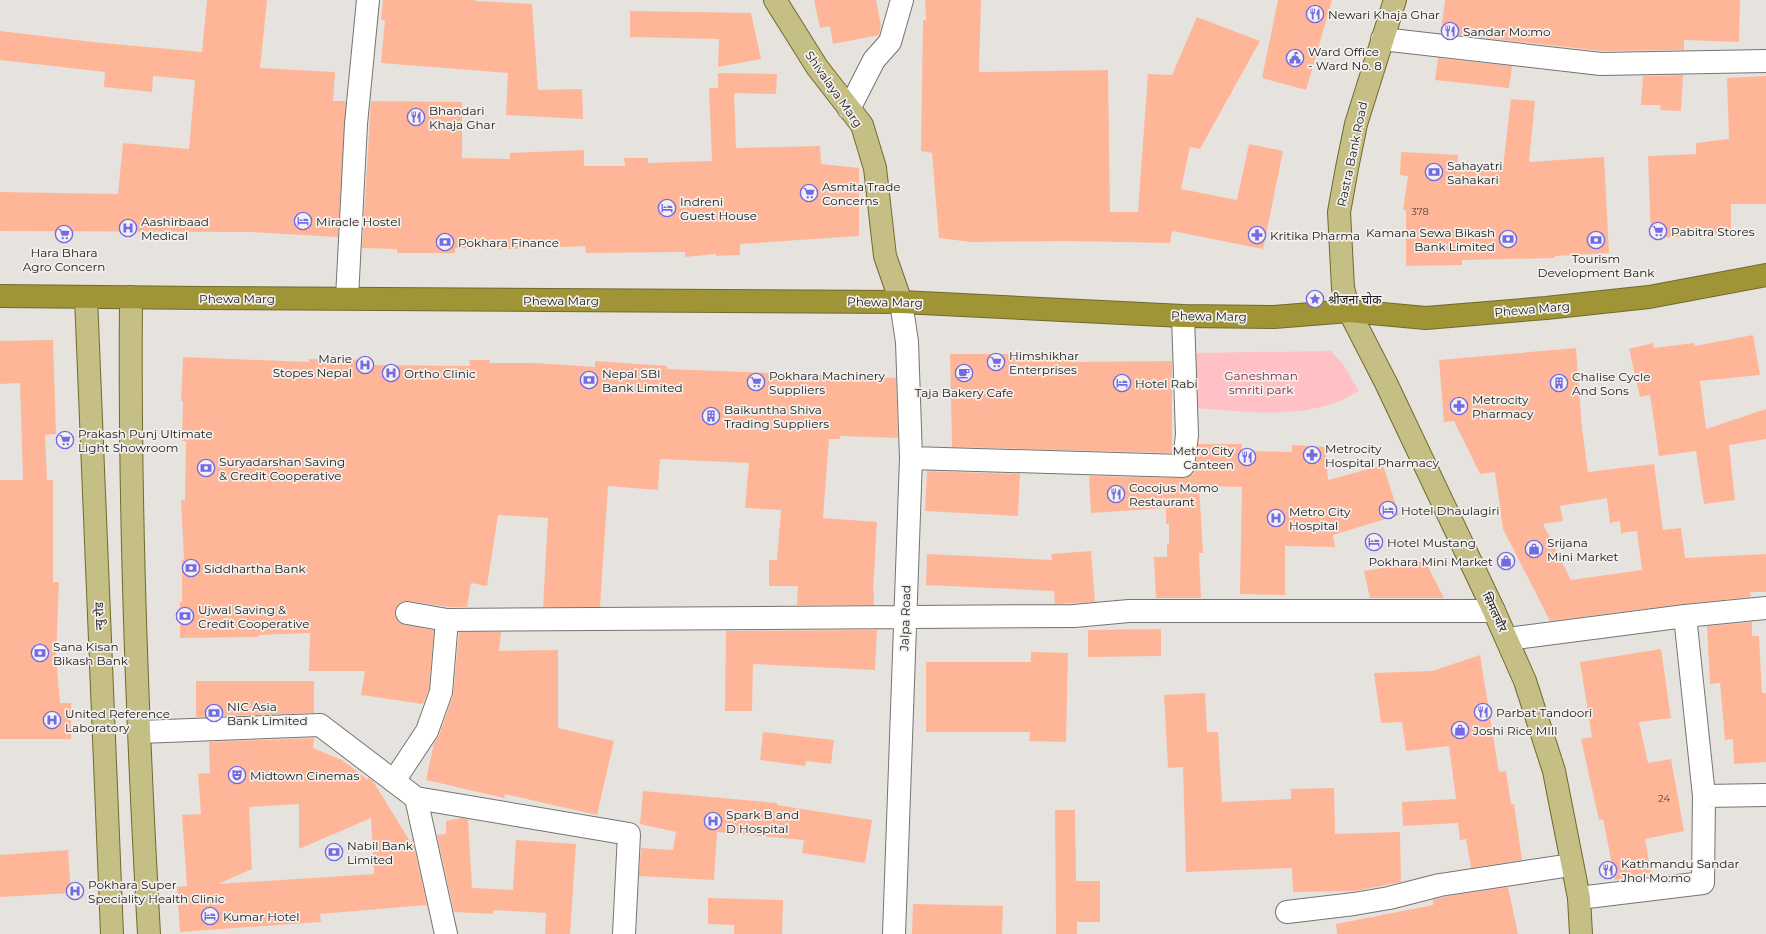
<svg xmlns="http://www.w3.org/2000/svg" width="1766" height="934" font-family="Montserrat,'Noto Sans Devanagari',sans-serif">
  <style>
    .green { fill: #ffc1c6 }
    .building { fill: #ffb698; fill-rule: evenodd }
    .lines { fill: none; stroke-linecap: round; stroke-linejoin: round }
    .minor-casing { stroke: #767471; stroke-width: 24 }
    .major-casing { stroke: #716a2c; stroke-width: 24 }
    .highway-casing { stroke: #716a2c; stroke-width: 24 }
    .minor { stroke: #fff; stroke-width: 22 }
    .major { stroke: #c5bf86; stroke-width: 22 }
    .highway { stroke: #9f9536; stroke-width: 22 }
    .labels { text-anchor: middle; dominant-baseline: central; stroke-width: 3.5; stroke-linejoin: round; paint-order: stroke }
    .number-label { font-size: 10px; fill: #55423a }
    .poi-label { font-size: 12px; fill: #1c1b1a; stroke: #f3f0ed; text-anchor: start }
    .street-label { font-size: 12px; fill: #1c1b1a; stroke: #f3f0ed }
    .park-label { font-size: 12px; fill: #862b3c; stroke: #f3f0ed }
  </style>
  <rect width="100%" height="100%" fill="#e6e3df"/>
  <!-- green -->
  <path class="green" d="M1331 351 1343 364 1359 391C1351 395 1344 400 1337 402 1294 419 1239 411 1194 408V353Z"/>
  <!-- building -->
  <path class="building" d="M207 0H267L260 68 335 72 333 101H346L338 237 251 232 0 231V192L118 194 123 143 189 149 195 80 153 76 152 92 104 87 105 72 0 60V31L92 42 202 52Z
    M383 0H475V1L532 4 538 90 582 89 583 119 506 115 508 73 381 63 385 20H381Z
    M814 0H876L881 26 879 35 833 44 830 26 820 28Z
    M925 0H981L979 72 1108 70 1110 212H1138L1148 74 1172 75 1197 17 1260 41 1200 149 1190 147 1181 189 1237 200 1249 144 1283 151 1263 249 1172 231 1170 243 1068 241 971 242 939 238 932 153 921 151 923 20H926Z
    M1278 0H1332L1306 90 1262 78Z
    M1445 0H1740L1739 42 1684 40V50L1602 51 1441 33Z
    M630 11 751 13 761 59 718 67 719 39 630 37Z
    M1438 58 1512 66 1509 88 1435 80Z
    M718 73 777 74 776 94 734 93 736 148 820 146 821 164 859 168V236L740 244V255L716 256V254L685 257V252L586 253 585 246 513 249 455 248V253H397V249L362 248 371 101 462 102V158L510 159V153L584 150V166H625L624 158H648V163L712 161 709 88H718Z
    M1683 75 1681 111 1660 110 1661 105H1641L1643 76Z
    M1766 76V204H1731V232L1698 236 1651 238 1648 156 1696 154V143L1729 139 1727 78Z
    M1511 99 1535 101 1529 162 1604 157 1609 253 1555 256V258L1462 260V265L1406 266V210H1403L1408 176 1400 175 1401 152 1458 155 1457 168 1503 167Z
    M1753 335 1760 375 1700 381 1706 429 1766 409V439L1729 445 1735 500 1704 504 1696 451 1659 456 1650 395 1640 397 1629 349 1653 343 1654 348 1694 343 1695 346Z
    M53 340 56 434 45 435 47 480H53V582H59L56 656 60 703H71V739H0V480H23L20 383 0 384V341Z
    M1576 348 1582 429 1588 472 1654 464 1663 530 1681 528 1685 558 1766 554V592H1750L1751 597 1683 604 1550 621 1503 529 1495 472 1480 474 1454 421 1444 422 1439 360ZM1607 498 1610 523 1620 521 1621 533 1637 531 1642 570 1571 580 1543 524 1563 521 1560 506Z
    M950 354H1078V362L1172 361V444H1173L1172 453 952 447Z
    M183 357 309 362V359L348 361V359L370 361V365L470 366 469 360H490V363H535L595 367V361L667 366V369L896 378 898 438 840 436V439H829L823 518 877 522 873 593H874V605H797L798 586H769V560H777L781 510 745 508 749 463 660 459 658 490 608 486 600 607H543L548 518 498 515 487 586 471 583 467 607H448L409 601H403L398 605 395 610V617L399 623 405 625 434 630 429 689 423 704 361 695 365 671H309L310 633 258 635V637L180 638V602H182V560H184L181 500 185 501 186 441H182L183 401H181Z
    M1198 444H1242L1241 451 1292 452V445L1325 447 1328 480 1383 465 1399 515 1333 535 1335 547 1285 546V595L1240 594 1242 487 1199 486 1203 553H1199L1201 598H1156L1154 557H1167V544H1169V524H1166V508L1091 513 1089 476 1183 478 1188 477 1193 474 1195 468Z
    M927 471 1020 474 1018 516 925 511Z
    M1091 551 1095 602 1055 604 1054 591 926 585 927 554 1052 560 1051 554Z
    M1425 561 1444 598H1370L1364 571Z
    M1752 622V636H1759L1762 693H1766V762L1734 764 1733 739 1725 740 1720 683 1710 684 1707 626Z
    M1161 629V656L1088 657V630Z
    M877 630 875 670 753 664 752 711H725L726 631Z
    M459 632H501L499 651 558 650V728L614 741 597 815 505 794 504 798 426 780 434 743 439 735 453 696Z
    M1661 649 1671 718 1639 722 1648 763 1671 759 1684 831 1645 839 1651 873 1615 880 1603 819 1599 820 1581 739 1592 737 1580 662Z
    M1031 652 1068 653 1066 742 1029 741 1030 732H926V662H1031Z
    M1480 655 1499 772 1506 771 1511 804H1514L1522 860 1471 868 1466 839 1460 840 1458 823 1403 826 1402 802 1456 799 1449 746 1406 751 1402 722 1381 723 1374 673 1432 671Z
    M196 681H314V713L196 717Z
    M1205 693 1207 732H1218L1222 802 1291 799V789L1334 788 1335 834 1400 832 1401 882 1355 891 1293 892 1292 868 1186 872 1183 767 1168 768 1164 695Z
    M763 732 834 740 831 764 806 761 805 766 760 760Z
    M314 738 313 748 342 760 368 780V777L373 781 411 843 412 838 427 905 320 914 321 922 180 932 177 887 187 886 182 815 201 814 198 774 210 773 209 742ZM299 804V849L371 818 374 874 218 884 252 869 249 807Z
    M643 791 777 803V805L872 820 865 863 802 853 804 840 717 832 714 880 639 876 641 848 673 850 676 832 640 824Z
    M1055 810H1075L1076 881H1100V922H1077V934H1056Z
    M461 818 468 819 472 888 513 890 516 840 576 844 570 934H545L546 913 493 910V914L454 912 437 835 446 834V821Z
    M68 850 71 893 0 897V855Z
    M1508 887 1518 934H1337L1336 924 1433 905V900L1448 896Z
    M708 898 783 900 782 934H734V925L708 924Z
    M913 904 1003 906 1002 934H912Z"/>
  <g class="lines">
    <defs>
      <path id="minor" d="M1382 39 1601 64 1766 61
        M849 109 874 60 890 42 902 0
        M347 298 356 124 368 0
        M911 458 1183 466 1187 435 1183 316
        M407 613 447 620 1074 616 1129 611H1494
        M1507 639 1685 616 1766 608
        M140 732 320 725 416 798 446 934
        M394 781 427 731 441 692 447 620
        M1704 796 1766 795
        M416 798 629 834 624 934
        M1579 898 1703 883 1704 796 1685 616
        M1287 912 1354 904 1389 898 1440 885 1571 865
        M894 934 911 458 907 342 901 302"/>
      <path id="major" d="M775 0 817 67 862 125 875 168 885 256 901 302
        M1395 0 1356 124 1347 168 1339 212 1343 288 1349 311 1386 383 1494 611 1525 681 1554 771 1579 898 1581 934
        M86 297 112 934
        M131 297C129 510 137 722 149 934"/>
      <path id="highway" d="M0 296 205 298 901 302 1183 316 1274 317 1349 311 1426 318 1546 308 1649 297 1766 275"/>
    </defs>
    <!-- minor casing -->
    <use href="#minor" class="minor-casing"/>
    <!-- major casing -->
    <use href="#major" class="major-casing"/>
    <!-- highway casing -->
    <use href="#highway" class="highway-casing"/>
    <!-- minor -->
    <use href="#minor" class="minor"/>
    <!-- major -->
    <use href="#major" class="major"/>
    <!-- highway -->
    <use href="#highway" class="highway"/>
  </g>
  <!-- icons -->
  <defs>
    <symbol id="restaurant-ring" viewBox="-11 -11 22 22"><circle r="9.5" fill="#f3f0ed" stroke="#736ae5" stroke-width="1.5"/><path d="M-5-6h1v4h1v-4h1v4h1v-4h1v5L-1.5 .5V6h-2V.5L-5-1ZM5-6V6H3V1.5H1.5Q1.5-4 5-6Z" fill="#736ae5"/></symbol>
    <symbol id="civic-ring" viewBox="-11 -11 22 22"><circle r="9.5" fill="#f3f0ed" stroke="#736ae5" stroke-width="1.5"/><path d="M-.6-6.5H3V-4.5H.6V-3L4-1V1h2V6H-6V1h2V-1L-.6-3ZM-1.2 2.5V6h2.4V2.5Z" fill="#736ae5"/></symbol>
    <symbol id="bank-ring" viewBox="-11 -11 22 22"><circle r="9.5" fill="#f3f0ed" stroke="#736ae5" stroke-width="1.5"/><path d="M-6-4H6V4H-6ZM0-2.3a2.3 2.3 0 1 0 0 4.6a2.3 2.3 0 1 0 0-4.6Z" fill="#736ae5"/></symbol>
    <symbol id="supermarket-ring" viewBox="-11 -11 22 22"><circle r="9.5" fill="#f3f0ed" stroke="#736ae5" stroke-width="1.5"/><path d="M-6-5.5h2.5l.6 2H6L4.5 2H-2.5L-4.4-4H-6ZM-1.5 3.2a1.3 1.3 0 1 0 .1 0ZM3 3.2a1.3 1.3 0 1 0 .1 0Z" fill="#736ae5"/></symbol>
    <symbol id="hotel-ring" viewBox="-11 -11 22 22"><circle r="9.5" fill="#f3f0ed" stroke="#736ae5" stroke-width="1.5"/><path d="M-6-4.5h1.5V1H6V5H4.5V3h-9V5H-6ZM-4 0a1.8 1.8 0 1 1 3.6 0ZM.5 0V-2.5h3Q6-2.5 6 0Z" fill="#736ae5"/></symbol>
    <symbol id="hospital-ring" viewBox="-11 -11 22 22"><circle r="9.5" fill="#f3f0ed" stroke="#736ae5" stroke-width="1.5"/><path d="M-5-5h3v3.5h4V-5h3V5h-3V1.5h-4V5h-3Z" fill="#736ae5"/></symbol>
    <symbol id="pharmacy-ring" viewBox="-11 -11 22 22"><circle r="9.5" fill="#f3f0ed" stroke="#736ae5" stroke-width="1.5"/><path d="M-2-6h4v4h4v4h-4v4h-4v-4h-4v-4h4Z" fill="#736ae5"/></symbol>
    <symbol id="sight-ring" viewBox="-11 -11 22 22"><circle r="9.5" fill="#f3f0ed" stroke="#736ae5" stroke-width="1.5"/><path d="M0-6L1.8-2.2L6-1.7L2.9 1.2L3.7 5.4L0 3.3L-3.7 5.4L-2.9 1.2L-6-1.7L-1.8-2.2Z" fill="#736ae5"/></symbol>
    <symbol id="cafe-ring" viewBox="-11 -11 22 22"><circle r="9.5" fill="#f3f0ed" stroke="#736ae5" stroke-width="1.5"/><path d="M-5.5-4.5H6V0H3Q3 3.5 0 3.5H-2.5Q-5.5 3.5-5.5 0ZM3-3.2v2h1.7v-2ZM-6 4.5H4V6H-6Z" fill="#736ae5"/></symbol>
    <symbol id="building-ring" viewBox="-11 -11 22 22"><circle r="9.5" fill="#f3f0ed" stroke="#736ae5" stroke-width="1.5"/><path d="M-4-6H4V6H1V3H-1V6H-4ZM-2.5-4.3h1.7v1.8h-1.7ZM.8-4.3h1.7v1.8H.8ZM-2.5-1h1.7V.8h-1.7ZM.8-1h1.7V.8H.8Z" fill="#736ae5"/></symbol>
    <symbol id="shop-ring" viewBox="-11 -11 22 22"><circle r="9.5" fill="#f3f0ed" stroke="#736ae5" stroke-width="1.5"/><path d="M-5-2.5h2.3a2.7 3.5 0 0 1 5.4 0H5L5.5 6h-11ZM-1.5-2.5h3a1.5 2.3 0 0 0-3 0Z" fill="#736ae5"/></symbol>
    <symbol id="theatre-ring" viewBox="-11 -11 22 22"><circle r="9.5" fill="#f3f0ed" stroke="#736ae5" stroke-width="1.5"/><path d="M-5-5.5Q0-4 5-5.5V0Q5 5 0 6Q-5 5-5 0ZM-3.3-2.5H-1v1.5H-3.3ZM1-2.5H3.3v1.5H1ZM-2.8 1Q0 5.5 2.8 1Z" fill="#736ae5"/></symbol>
  </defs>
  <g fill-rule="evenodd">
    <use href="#restaurant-ring" x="1305" y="4" width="20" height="20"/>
    <use href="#restaurant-ring" x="1440" y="21" width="20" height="20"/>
    <use href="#civic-ring" x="1285" y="48" width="20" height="20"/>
    <use href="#restaurant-ring" x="406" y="107" width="20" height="20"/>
    <use href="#bank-ring" x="1424" y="162" width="20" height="20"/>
    <use href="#supermarket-ring" x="799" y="183" width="20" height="20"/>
    <use href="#hotel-ring" x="657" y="198" width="20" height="20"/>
    <use href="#hotel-ring" x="293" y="211" width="20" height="20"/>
    <use href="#hospital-ring" x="118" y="218" width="20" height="20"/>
    <use href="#supermarket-ring" x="1648" y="221" width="20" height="20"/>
    <use href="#supermarket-ring" x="54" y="224" width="20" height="20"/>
    <use href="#pharmacy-ring" x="1247" y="225" width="20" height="20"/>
    <use href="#bank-ring" x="1498" y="229" width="20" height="20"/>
    <use href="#bank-ring" x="1586" y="230" width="20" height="20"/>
    <use href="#bank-ring" x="435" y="232" width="20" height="20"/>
    <use href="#sight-ring" x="1305" y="289" width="20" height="20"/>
    <use href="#supermarket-ring" x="986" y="352" width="20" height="20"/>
    <use href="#hospital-ring" x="355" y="355" width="20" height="20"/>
    <use href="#hospital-ring" x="381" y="363" width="20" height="20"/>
    <use href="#cafe-ring" x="954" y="363" width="20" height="20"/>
    <use href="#bank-ring" x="579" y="370" width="20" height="20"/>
    <use href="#supermarket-ring" x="746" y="372" width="20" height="20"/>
    <use href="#hotel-ring" x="1112" y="373" width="20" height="20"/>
    <use href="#building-ring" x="1549" y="373" width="20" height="20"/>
    <use href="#pharmacy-ring" x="1449" y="396" width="20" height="20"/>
    <use href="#building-ring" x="701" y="406" width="20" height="20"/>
    <use href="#supermarket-ring" x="55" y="430" width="20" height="20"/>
    <use href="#pharmacy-ring" x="1302" y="445" width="20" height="20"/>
    <use href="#restaurant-ring" x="1237" y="447" width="20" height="20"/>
    <use href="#bank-ring" x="196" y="458" width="20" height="20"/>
    <use href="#restaurant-ring" x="1106" y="484" width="20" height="20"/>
    <use href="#hotel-ring" x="1378" y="500" width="20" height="20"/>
    <use href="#hospital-ring" x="1266" y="508" width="20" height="20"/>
    <use href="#hotel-ring" x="1364" y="532" width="20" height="20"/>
    <use href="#shop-ring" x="1524" y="539" width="20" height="20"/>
    <use href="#shop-ring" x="1496" y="551" width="20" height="20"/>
    <use href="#bank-ring" x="181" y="558" width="20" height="20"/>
    <use href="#bank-ring" x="175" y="606" width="20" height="20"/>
    <use href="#bank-ring" x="30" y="643" width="20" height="20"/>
    <use href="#restaurant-ring" x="1473" y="702" width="20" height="20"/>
    <use href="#bank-ring" x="204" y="703" width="20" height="20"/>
    <use href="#hospital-ring" x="42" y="710" width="20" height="20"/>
    <use href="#shop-ring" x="1450" y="720" width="20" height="20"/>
    <use href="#theatre-ring" x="227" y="765" width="20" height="20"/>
    <use href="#hospital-ring" x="703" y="811" width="20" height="20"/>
    <use href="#bank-ring" x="324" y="842" width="20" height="20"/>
    <use href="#restaurant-ring" x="1598" y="860" width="20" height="20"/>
    <use href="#hospital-ring" x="65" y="881" width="20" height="20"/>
    <use href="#hotel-ring" x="200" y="906" width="20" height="20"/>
  </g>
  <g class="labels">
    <!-- number labels -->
    <g class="number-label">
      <text x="1420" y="211">378</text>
      <text x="1664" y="798">24</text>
    </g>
    <!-- poi labels -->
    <g class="poi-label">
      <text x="1328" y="14">Newari Khaja Ghar</text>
      <text x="1463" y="31">Sandar Mo:mo</text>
      <text x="1308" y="51">Ward Office<tspan x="1308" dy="14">- Ward No. 8</tspan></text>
      <text x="429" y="110">Bhandari<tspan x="429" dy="14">Khaja Ghar</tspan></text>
      <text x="1447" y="165">Sahayatri<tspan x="1447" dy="14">Sahakari</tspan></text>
      <text x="822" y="186">Asmita Trade<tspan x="822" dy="14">Concerns</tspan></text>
      <text x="680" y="201">Indreni<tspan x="680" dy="14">Guest House</tspan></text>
      <text x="141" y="221">Aashirbaad<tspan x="141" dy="14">Medical</tspan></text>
      <text x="316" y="221">Miracle Hostel</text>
      <text x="1671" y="231">Pabitra Stores</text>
      <text x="1495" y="232" text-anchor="end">Kamana Sewa Bikash<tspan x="1495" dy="14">Bank Limited</tspan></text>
      <text x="1270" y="235">Kritika Pharma</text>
      <text x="458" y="242">Pokhara Finance</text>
      <text x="64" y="252" text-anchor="middle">Hara Bhara<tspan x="64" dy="14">Agro Concern</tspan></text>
      <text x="1596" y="258" text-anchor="middle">Tourism<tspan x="1596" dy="14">Development Bank</tspan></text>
      <text x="1328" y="299">श्रीजना चोक</text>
      <text x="1009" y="355">Himshikhar<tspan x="1009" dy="14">Enterprises</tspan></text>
      <text x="352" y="358" text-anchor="end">Marie<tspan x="352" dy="14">Stopes Nepal</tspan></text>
      <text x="404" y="373">Ortho Clinic</text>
      <text x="602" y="373">Nepal SBI<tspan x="602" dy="14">Bank Limited</tspan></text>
      <text x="769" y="375">Pokhara Machinery<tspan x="769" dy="14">Suppliers</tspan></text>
      <text x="1572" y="376">Chalise Cycle<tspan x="1572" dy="14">And Sons</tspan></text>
      <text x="1135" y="383">Hotel Rabi</text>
      <text x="964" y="392" text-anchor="middle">Taja Bakery Cafe</text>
      <text x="1472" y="399">Metrocity<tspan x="1472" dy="14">Pharmacy</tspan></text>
      <text x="724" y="409">Baikuntha Shiva<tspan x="724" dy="14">Trading Suppliers</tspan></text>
      <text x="78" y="433">Prakash Punj Ultimate<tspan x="78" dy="14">Light Showroom</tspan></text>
      <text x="1325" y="448">Metrocity<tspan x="1325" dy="14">Hospital Pharmacy</tspan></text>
      <text x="1234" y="450" text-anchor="end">Metro City<tspan x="1234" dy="14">Canteen</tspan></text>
      <text x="219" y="461">Suryadarshan Saving<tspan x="219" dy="14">&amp; Credit Cooperative</tspan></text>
      <text x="1129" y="487">Cocojus Momo<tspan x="1129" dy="14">Restaurant</tspan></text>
      <text x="1401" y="510">Hotel Dhaulagiri</text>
      <text x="1289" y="511">Metro City<tspan x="1289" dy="14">Hospital</tspan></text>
      <text x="1387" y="542">Hotel Mustang</text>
      <text x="1547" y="542">Srijana<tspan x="1547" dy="14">Mini Market</tspan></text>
      <text x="1493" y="561" text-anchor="end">Pokhara Mini Market</text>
      <text x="204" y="568">Siddhartha Bank</text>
      <text x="198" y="609">Ujwal Saving &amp;<tspan x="198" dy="14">Credit Cooperative</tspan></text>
      <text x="53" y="646">Sana Kisan<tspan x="53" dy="14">Bikash Bank</tspan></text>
      <text x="227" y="706">NIC Asia<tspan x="227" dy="14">Bank Limited</tspan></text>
      <text x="1496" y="712">Parbat Tandoori</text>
      <text x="65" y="713">United Reference<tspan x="65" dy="14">Laboratory</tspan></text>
      <text x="1473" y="730">Joshi Rice MIll</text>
      <text x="250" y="775">Midtown Cinemas</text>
      <text x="726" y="814">Spark B and<tspan x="726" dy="14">D Hospital</tspan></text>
      <text x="347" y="845">Nabil Bank<tspan x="347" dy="14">Limited</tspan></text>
      <text x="1621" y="863">Kathmandu Sandar<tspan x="1621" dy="14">Jhol Mo:mo</tspan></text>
      <text x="88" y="884">Pokhara Super<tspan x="88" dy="14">Speciality Health Clinic</tspan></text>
      <text x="223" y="916">Kumar Hotel</text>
    </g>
    <!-- street labels -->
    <g class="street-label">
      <text transform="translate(834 89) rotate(55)">Shivalaya Marg</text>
      <text transform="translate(1352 154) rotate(-78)">Rastra Bank Road</text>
      <text x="237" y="298">Phewa Marg</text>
      <text x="561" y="300">Phewa Marg</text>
      <text transform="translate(885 302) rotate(1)">Phewa Marg</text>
      <text transform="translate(1532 309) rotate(-5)">Phewa Marg</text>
      <text transform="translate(1209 316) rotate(1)">Phewa Marg</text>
      <text transform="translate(1495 612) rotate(65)">सिमलचौर</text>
      <text transform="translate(99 616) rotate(-92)">न्यु रोड</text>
      <text transform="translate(905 618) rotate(-88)">Jalpa Road</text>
    </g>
    <!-- park labels -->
    <g class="park-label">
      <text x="1261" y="375">Ganeshman<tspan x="1261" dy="14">smriti park</tspan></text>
    </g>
  </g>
</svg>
